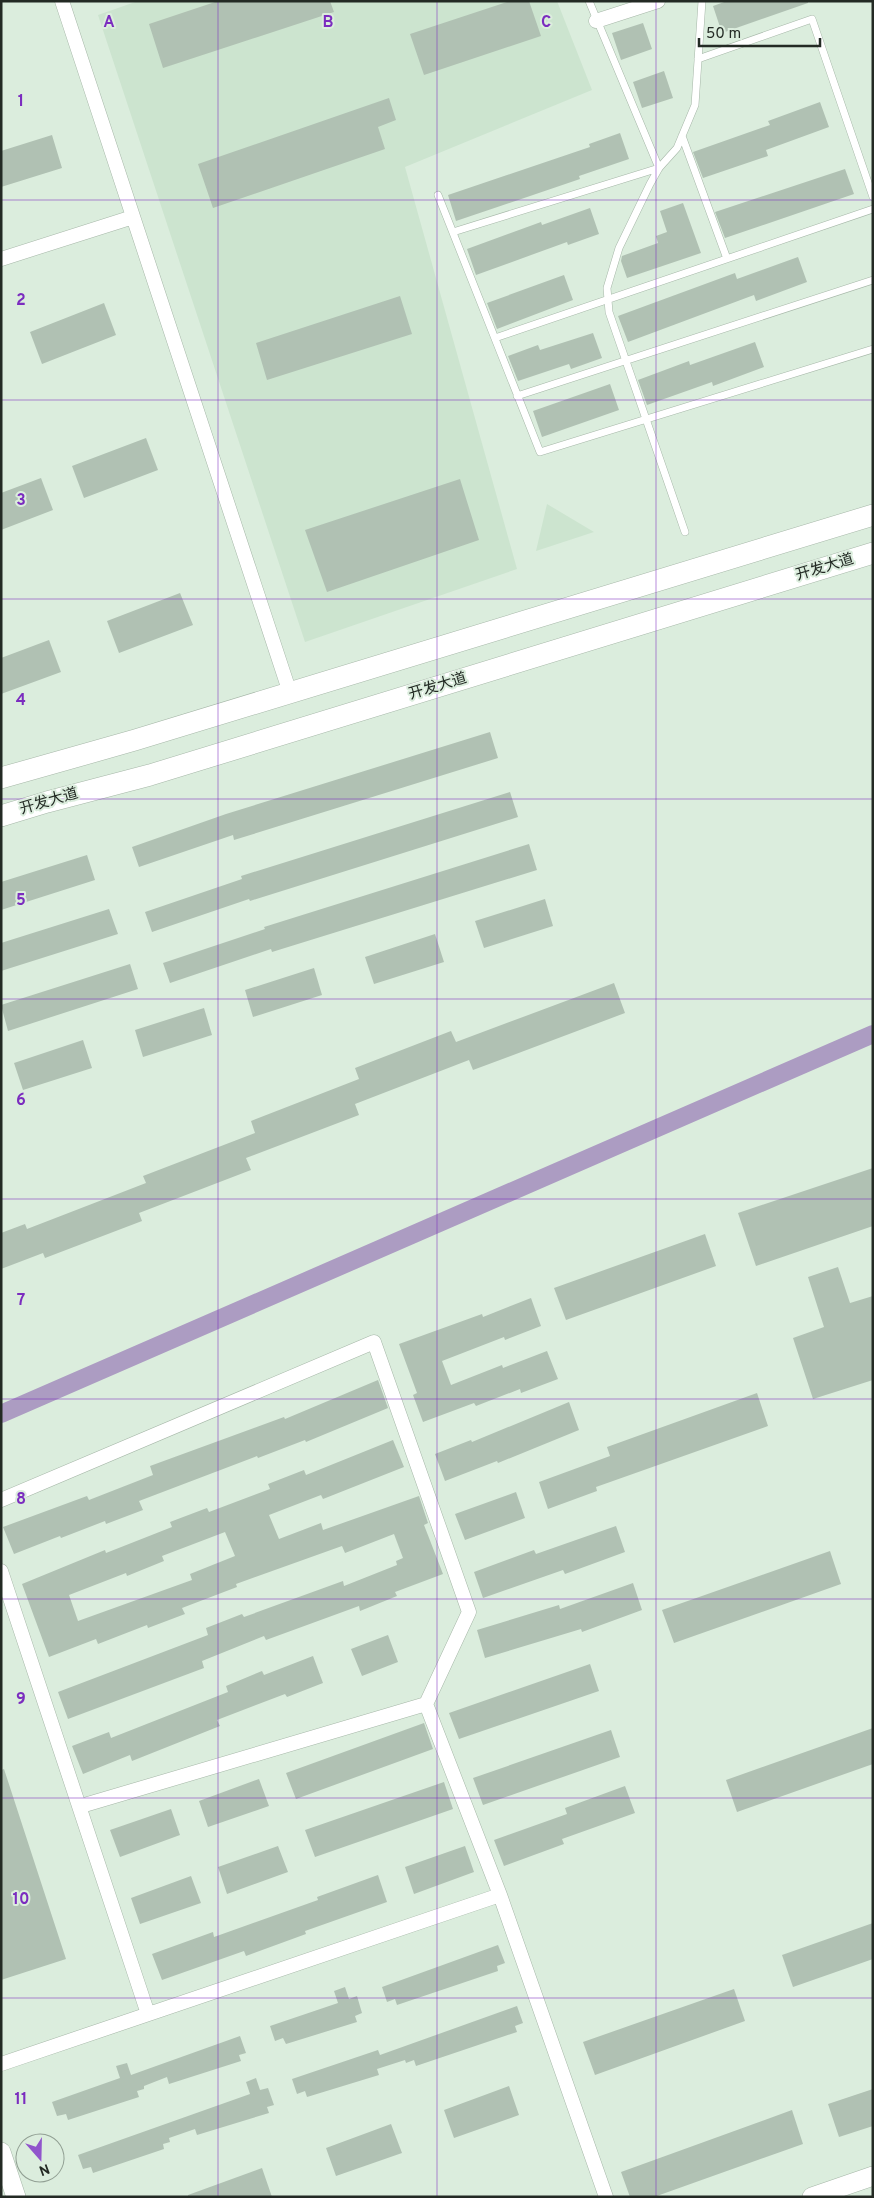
<svg xmlns="http://www.w3.org/2000/svg" width="874" height="2198" font-family="Overpass,'Noto Sans SC',sans-serif">
  <style>
    .built { fill: #cce4cf }
    .lines { fill: none; stroke-linecap: round; stroke-linejoin: round }
    .canal { stroke: #ac9cc2; stroke-width: 18 }
    .building { fill: #b0c1b3; fill-rule: evenodd }
    .service-casing { stroke: #a6b7a8; stroke-width: 8 }
    .minor-casing { stroke: #a6b7a8; stroke-width: 15 }
    .secondary-casing { stroke: #a6b7a8; stroke-width: 20 }
    .primary-casing { stroke: #a6b7a8; stroke-width: 22 }
    .service { stroke: #fff; stroke-width: 7 }
    .minor { stroke: #fff; stroke-width: 14 }
    .secondary { stroke: #fff; stroke-width: 19 }
    .primary { stroke: #fff; stroke-width: 21 }
    .grid { fill: none; stroke: #7b2cbf; stroke-width: 1; stroke-opacity: 0.55 }
    .labels { text-anchor: middle; dominant-baseline: central; stroke-width: 4; stroke-linejoin: round; paint-order: stroke }
    .street-label { font-size: 15px; fill: #232a24; stroke: #dbeddd }
    .grid-label { font-size: 16px; text-anchor: middle; font-weight: bold; fill: #7b2cbf; stroke: #dbeddd; stroke-width: 4; stroke-linejoin: round; paint-order: stroke }
  </style>
  <rect width="100%" height="100%" fill="#dbeddd"/>
  <!-- built -->
  <path class="built" d="M138 1H557L592 90 405 167 517 569 305 642 98 15Z
    M547 504 594 532 536 551Z"/>
  <g class="lines">
    <!-- canal -->
    <path class="canal" d="M1 1414 873 1034"/>
  </g>
  <!-- building -->
  <path class="building" d="M218 1H330L334 12 163 68 149 24Z
    M510 1H529L541 36 424 75 410 34Z
    M727 1H808V3L722 33 713 6Z
    M643 23 652 49 621 60 612 33Z
    M664 71 673 98 642 108 633 82Z
    M389 98 396 120 378 127 385 149 213 208 198 164Z
    M820 102 829 127 766 150 768 156 703 178 693 152 770 125 768 121Z
    M620 133 629 159 579 176 580 179 456 221 448 195 590 147 589 144Z
    M52 135 62 168 1 187V151Z
    M845 169 854 194 725 238 715 212Z
    M683 203 701 253 627 278 621 261 622 256 658 243 656 236 667 232 660 211Z
    M590 208 599 234 568 245 567 242 476 275 467 249 541 222 542 225Z
    M798 257 807 282 756 301 754 295 628 342 618 316 735 273 737 279Z
    M564 275 573 300 497 329 487 303Z
    M400 296 412 334 267 380 256 343Z
    M104 303 116 335 42 364 30 332Z
    M593 333 602 358 571 369 569 364 518 381 508 356 538 345 540 350Z
    M755 342 764 367 713 386 712 382 647 405 638 380 689 361 690 365Z
    M610 384 619 410 542 437 533 411Z
    M146 438 158 470 84 498 72 466Z
    M41 478 53 510 1 530V493Z
    M460 479 479 540 327 592 305 530Z
    M180 593 193 625 119 653 107 621Z
    M49 640 61 672 1 694V658Z
    M490 732 498 758 234 840 233 835 139 867 132 847 226 814Z
    M510 792 518 817 250 901 249 899 152 932 145 912 242 879 241 876Z
    M529 844 537 870 272 952 271 949 170 983 163 963 265 929 264 927Z
    M87 855 95 880 1 910V882Z
    M545 899 553 926 484 948 475 921Z
    M109 909 118 934 1 971V943Z
    M435 934 444 962 374 984 365 957Z
    M130 964 138 989 8 1031 1 1005Z
    M314 968 322 995 253 1017 245 990Z
    M614 983 625 1013 473 1070 469 1060 355 1104 359 1115 246 1158 251 1170 139 1213 142 1221 45 1258 43 1253 1 1269V1233L25 1224 27 1229 146 1183 143 1176 255 1133 251 1121 359 1079 355 1068 451 1031 456 1042Z
    M204 1008 212 1035 143 1057 135 1030Z
    M83 1040 92 1068 23 1090 14 1063Z
    M873 1168V1226L756 1266 738 1213Z
    M705 1234 716 1266 566 1320 554 1288Z
    M838 1267 850 1303 873 1296V1380L813 1399 793 1338 824 1327 808 1277Z
    M531 1298 541 1326 505 1340 504 1337 442 1361 451 1385 502 1365 503 1368 547 1351 558 1379 521 1393 520 1389 476 1406 474 1403 423 1422 413 1395 417 1393 399 1344 482 1314 483 1317Z
    M378 1380 388 1408 306 1442 305 1440 258 1458 257 1456 139 1501 143 1510 106 1524 105 1521 61 1538 60 1536 14 1554 3 1527 87 1496 89 1500 153 1475 150 1466 284 1417 285 1419Z
    M757 1393 768 1426 596 1487 597 1491 548 1509 539 1482 610 1456 607 1447Z
    M569 1402 579 1430 498 1463 497 1461 445 1481 435 1454 471 1440 472 1442Z
    M393 1440 404 1467 323 1499 321 1495 269 1515 279 1539 321 1523 323 1530 419 1496 428 1523 424 1525 443 1574 395 1592 397 1596 360 1611 359 1606 266 1640 264 1636 202 1661 204 1668 68 1719 58 1692 208 1635 206 1628 242 1614 244 1617 343 1581 344 1586 397 1565 396 1561 403 1558 394 1534 345 1553 342 1546 236 1584 237 1587 182 1608 185 1614 148 1628 147 1625 98 1644 96 1639 49 1657 22 1584 105 1550 106 1553 172 1527 170 1522 207 1508 209 1512 270 1489 268 1484 304 1470 306 1475ZM225 1532 235 1556 190 1574 192 1580 78 1621 69 1595 126 1573 127 1576 164 1561 162 1556Z
    M516 1492 525 1518 465 1540 455 1514Z
    M616 1526 625 1552 565 1574 563 1570 483 1598 474 1572 534 1550 536 1554Z
    M830 1551 841 1584 674 1643 662 1610Z
    M633 1583 642 1610 582 1632 581 1629 485 1658 477 1630 559 1605 560 1609Z
    M388 1635 398 1662 362 1676 351 1649Z
    M313 1656 323 1683 287 1697 285 1694 217 1720 220 1726 132 1761 130 1755 83 1774 72 1746 109 1732 111 1738 228 1692 226 1686 262 1671 264 1675Z
    M590 1664 599 1691 459 1739 449 1713Z
    M424 1723 433 1749 296 1799 286 1773Z
    M873 1728V1764L737 1812 726 1780Z
    M611 1730 620 1757 483 1805 473 1778Z
    M4 1769 66 1959 1 1980V1770Z
    M259 1779 269 1806 208 1827 199 1801Z
    M444 1782 453 1809 315 1857 305 1830Z
    M625 1786 635 1813 562 1839 564 1844 504 1866 494 1840 567 1814 565 1808Z
    M171 1809 180 1835 120 1857 110 1830Z
    M278 1846 288 1872 227 1894 218 1867Z
    M465 1846 474 1872 414 1894 405 1867Z
    M378 1875 387 1902 305 1931 306 1934 246 1956 244 1951 162 1980 152 1954 213 1932 214 1937 318 1900 317 1897Z
    M191 1876 201 1903 140 1924 131 1898Z
    M873 1923V1959L793 1987 782 1955Z
    M498 1945 505 1963 497 1966 498 1971 397 2005 395 1999 387 2002 382 1987Z
    M345 1987 349 1999 357 1996 362 2013 355 2016 357 2022 286 2044 283 2038 275 2041 270 2026 338 2003 334 1991Z
    M734 1989 745 2021 595 2075 583 2042Z
    M517 2006 523 2023 515 2026 517 2032 416 2066 414 2060 406 2063 405 2060 377 2069 379 2075 307 2097 305 2091 297 2094 292 2079 378 2050 380 2055Z
    M240 2036 246 2053 239 2055 241 2061 169 2084 167 2077 144 2086V2089L137 2091 139 2097 68 2120 66 2114 57 2116 52 2102 120 2078 116 2066 127 2063 131 2075Z
    M256 2078 260 2090 268 2088 274 2105 267 2107 269 2113 197 2135 195 2129 169 2138 170 2142 163 2144 164 2149 93 2173 91 2167 83 2169 78 2155 250 2094 246 2082Z
    M509 2086 519 2115 454 2138 444 2110Z
    M873 2089V2126L839 2137 828 2104Z
    M792 2110 803 2144 654 2197H630L621 2172Z
    M391 2124 402 2153 336 2176 326 2148Z
    M262 2168 272 2197H188V2195Z"/>
  <g class="lines">
    <defs>
      <path id="service" d="M698 59 812 19 873 197
        M682 136 726 256
        M438 195 540 452 873 349
        M453 232 659 168 589 1
        M495 338 873 209
        M517 396 873 280
        M685 532 609 312 607 288 619 248 650 184 659 168 677 148 695 105 702 1"/>
      <path id="minor" d="M62 1 290 693
        M596 21 658 1
        M1 259 133 217
        M1 1500 374 1342 469 1612 426 1704 500 1895
        M1 1571 148 2014
        M81 1806 426 1704
        M1 2064 500 1895 606 2197"/>
      <path id="secondary" d="M1 2152 16 2197
        M812 2197 873 2176"/>
      <path id="primary" d="M1 778 135 740 873 515
        M1 816 47 802 150 775 873 553"/>
    </defs>
    <!-- service casing -->
    <use href="#service" class="service-casing"/>
    <!-- minor casing -->
    <use href="#minor" class="minor-casing"/>
    <!-- secondary casing -->
    <use href="#secondary" class="secondary-casing"/>
    <!-- primary casing -->
    <use href="#primary" class="primary-casing"/>
    <!-- service -->
    <use href="#service" class="service"/>
    <!-- minor -->
    <use href="#minor" class="minor"/>
    <!-- secondary -->
    <use href="#secondary" class="secondary"/>
    <!-- primary -->
    <use href="#primary" class="primary"/>
  </g>
  <!-- grid -->
  <path class="grid" d="M218 1V2197M437 1V2197M656 1V2197M1 200H873M1 400H873M1 599H873M1 799H873M1 999H873M1 1199H873M1 1399H873M1 1599H873M1 1798H873M1 1998H873"/>
  <g class="labels">
    <!-- street labels -->
    <g class="street-label">
      <text transform="translate(825 568) rotate(-17)">开发大道</text>
      <text transform="translate(438 687) rotate(-17)">开发大道</text>
      <text transform="translate(49 802) rotate(-16)">开发大道</text>
    </g>
  </g>
  <g class="grid-label">
    <text x="109" y="27">A</text>
    <text x="328" y="27">B</text>
    <text x="546" y="27">C</text>
    <text x="21" y="106">1</text>
    <text x="21" y="305">2</text>
    <text x="21" y="505">3</text>
    <text x="21" y="705">4</text>
    <text x="21" y="905">5</text>
    <text x="21" y="1105">6</text>
    <text x="21" y="1305">7</text>
    <text x="21" y="1504">8</text>
    <text x="21" y="1704">9</text>
    <text x="21" y="1904">10</text>
    <text x="21" y="2104">11</text>
  </g>
  <!-- border -->
  <rect width="874" height="2198" fill="none" stroke="#232a24" stroke-width="5"/>
  <!-- north arrow -->
  <g transform="translate(40 2158) rotate(160)"><circle r="24" fill="#dbeddd" stroke="#919f93"/>
  <path d="M0-4L9 19L0 12L-9 19Z" fill="#9155cc"/>
  <text y="-8" font-size="14" font-weight="bold" text-anchor="middle" fill="#232a24">N</text>
  </g>
  <!-- scale -->
  <path d="M699 38v8h121v-8" fill="none" stroke="#232a24" stroke-width="2.5"/>
  <text x="706" y="38" font-size="15" fill="#232a24" stroke="#dbeddd" stroke-width="4" paint-order="stroke">50 m</text>
</svg>
